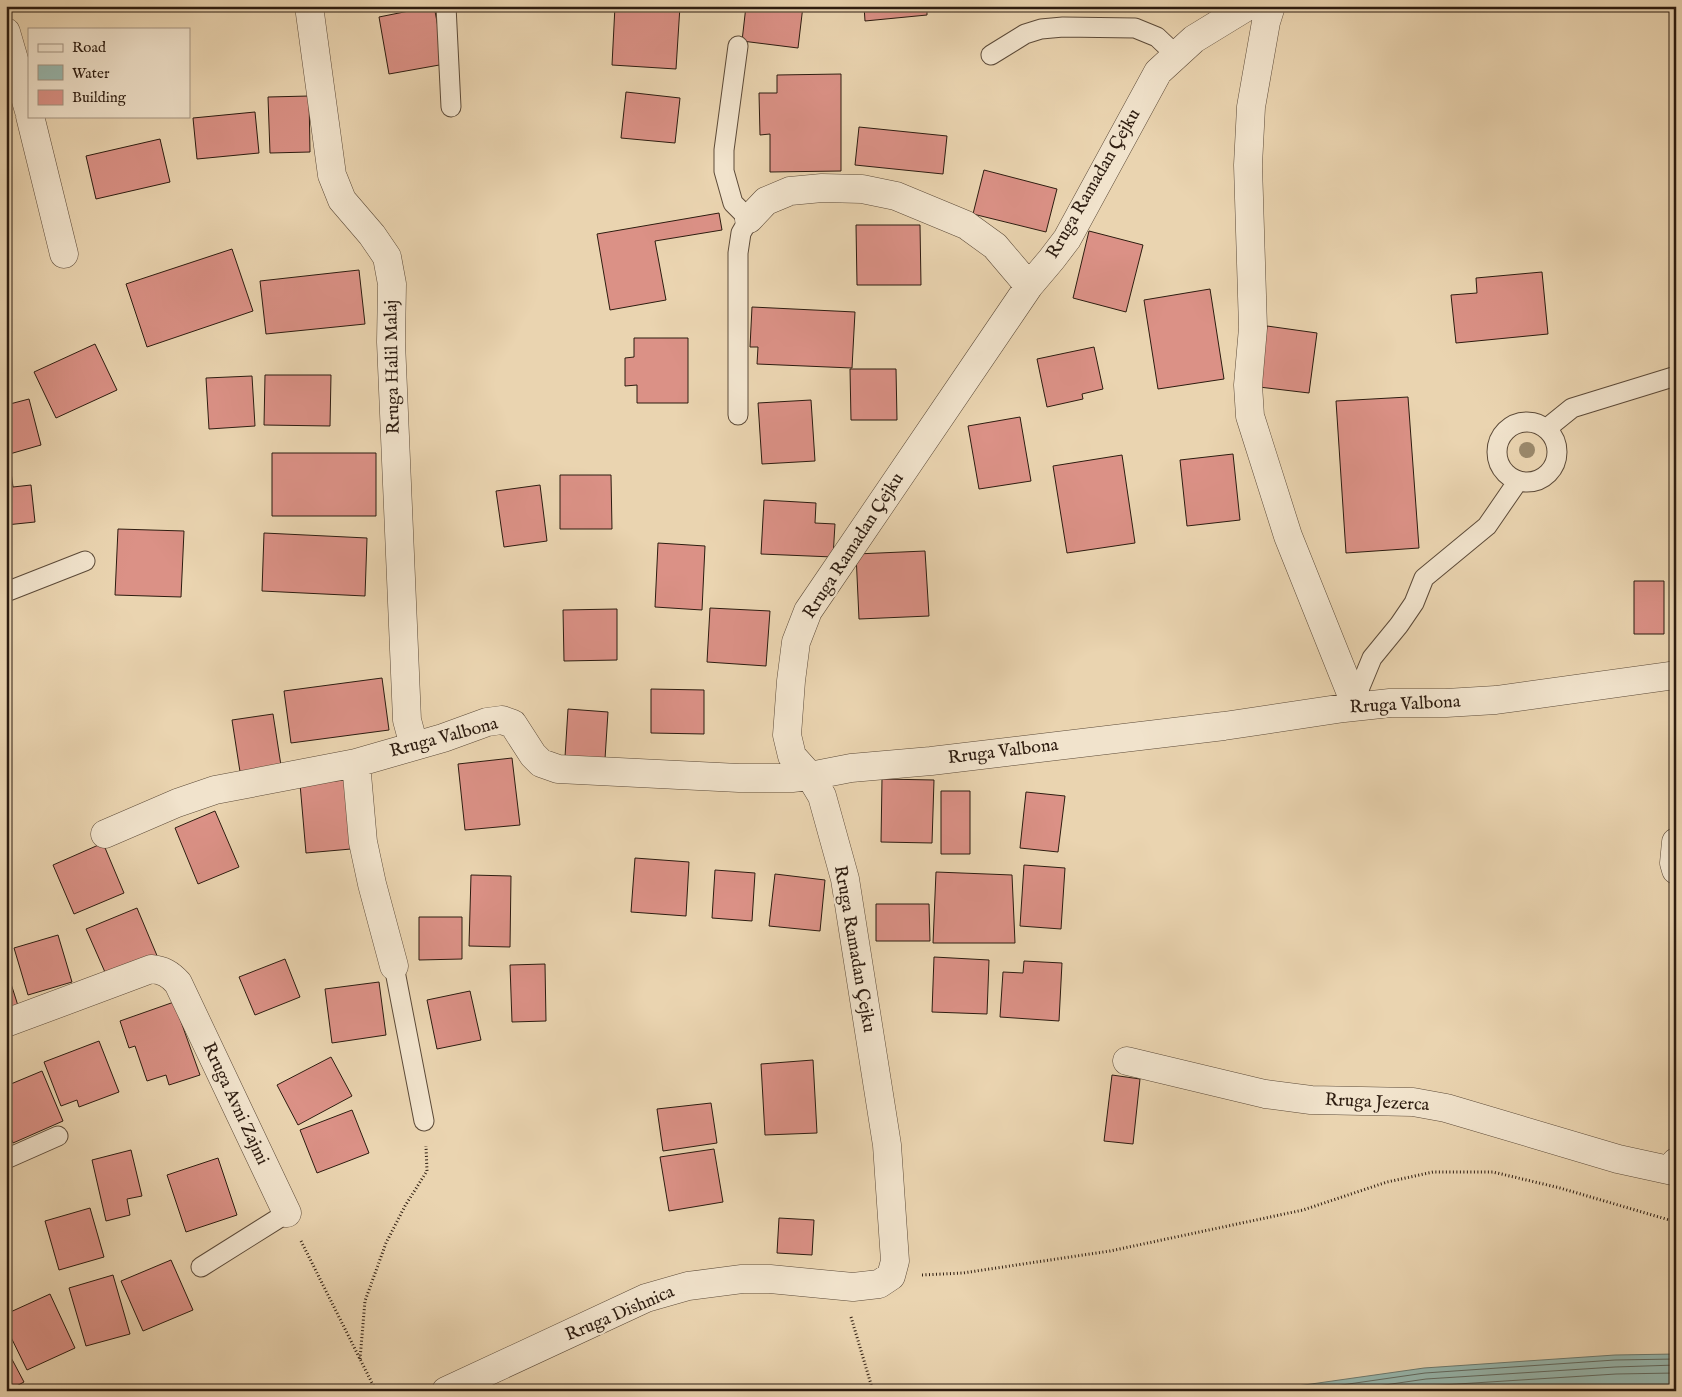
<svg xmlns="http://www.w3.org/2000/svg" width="1682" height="1397" font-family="'IM FELL English',serif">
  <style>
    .water { fill: #98b8af; stroke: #6d7a6f }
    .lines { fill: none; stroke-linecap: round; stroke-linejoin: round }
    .shore { stroke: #626a60; stroke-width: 1 }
    .building { fill: #db9186; stroke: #2d1c10 }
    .lane-casing { stroke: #5c4a38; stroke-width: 21 }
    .street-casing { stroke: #5c4a38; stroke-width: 29 }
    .path { stroke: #2d1c10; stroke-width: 3; stroke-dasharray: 1 2.5; stroke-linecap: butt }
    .lane { stroke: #f1e3cc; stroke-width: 19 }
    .street { stroke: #f1e3cc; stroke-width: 28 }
    .tree { fill: #9a896c }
    .labels { text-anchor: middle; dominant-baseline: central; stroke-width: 4.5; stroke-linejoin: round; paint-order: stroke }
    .street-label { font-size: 18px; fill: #2d1c10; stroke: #f1e3cc }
  </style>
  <rect width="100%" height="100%" fill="#ead4b0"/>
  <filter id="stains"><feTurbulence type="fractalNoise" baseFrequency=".004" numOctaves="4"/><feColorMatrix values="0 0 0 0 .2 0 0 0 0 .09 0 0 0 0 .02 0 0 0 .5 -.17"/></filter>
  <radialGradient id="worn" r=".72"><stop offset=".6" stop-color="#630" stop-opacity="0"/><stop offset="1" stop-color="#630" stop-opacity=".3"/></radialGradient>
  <!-- water -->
  <path class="water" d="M1676 1354V1391H1239L1283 1388 1424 1368 1615 1355Z"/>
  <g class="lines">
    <!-- shore -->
    <path class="shore" d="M1300 1391 1425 1373 1615 1360 1676 1359
      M1343 1391 1426 1379 1615 1367 1676 1365
      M1395 1391 1426 1386 1616 1374 1676 1373"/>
  </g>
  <!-- building -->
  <path class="building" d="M434 6 445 64 389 74 379 17Z
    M615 6H680L676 69 612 65Z
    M746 6H803L798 48 742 41Z
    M864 6H927V15L865 21Z
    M1083 6H1109V9Z
    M1164 6H1212V7L1164 8Z
    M841 74V171L770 172V134L760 135 759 93H777V75Z
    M626 92 680 98 675 143 621 138Z
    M309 96 310 152 270 153 268 97Z
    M255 112 259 153 197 159 193 118Z
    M859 127 947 136 943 174 855 165Z
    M160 139 170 182 96 199 86 156Z
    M984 170 1057 189 1046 232 973 214Z
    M719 213 722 230 655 241 666 300 610 310 597 234Z
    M856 225H920L921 285H857Z
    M1089 231 1143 245 1126 312 1073 298Z
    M232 249 253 311 147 347 126 284Z
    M359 270 365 324 266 334 260 281Z
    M1542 272 1548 334 1456 343 1451 295 1477 293 1476 278Z
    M1210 289 1224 379 1158 389 1144 300Z
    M752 307 855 312 852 368 757 364 758 347H750Z
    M1267 326 1317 333 1309 393 1259 387Z
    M634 338H688V403H637V385L625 386V358L634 357Z
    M95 344 117 390 56 418 34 372Z
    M1094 347 1103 389 1082 394 1083 399 1047 407 1037 359Z
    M850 369H896L897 420H851Z
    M265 375H331L330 426 264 425Z
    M252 376 255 426 209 429 206 378Z
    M1408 397 1419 548 1346 553 1336 401Z
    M29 399 41 445 6 455V405Z
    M811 400 815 461 762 464 758 403Z
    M1020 417 1031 481 979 489 968 426Z
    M272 453H376V516H272Z
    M1233 454 1240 520 1187 526 1180 460Z
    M1122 455 1135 543 1067 553 1053 466Z
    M6 472H11L13 487 31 485 35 522 6 525Z
    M560 475H611L612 529H560Z
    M540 485 547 541 504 547 496 491Z
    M764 500 816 503 815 523 835 524 833 557 761 554Z
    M118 529 184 531 181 597 115 595Z
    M264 533 367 538 365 596 262 591Z
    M658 543 705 546 702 610 655 607Z
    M925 551 929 616 859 619 856 554Z
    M1634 581H1664V634H1634Z
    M710 608 770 611 766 666 707 662Z
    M617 609V660L564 661 563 610Z
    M382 678 389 730 291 743 284 691Z
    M651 689 704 690V734L651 733Z
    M568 709 608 712 605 759 565 757Z
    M273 714 282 772 241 778 232 720Z
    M512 758 520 825 465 830 458 764Z
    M882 779 934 780 932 843 881 842Z
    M346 780 351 849 306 853 300 784Z
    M941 791H970V854H941Z
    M1026 792 1065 796 1058 852 1020 848Z
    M215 811 239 867 198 884 175 828Z
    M103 843 124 893 74 914 53 865Z
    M635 858 689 862 686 916 631 912Z
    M1024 865 1065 868 1061 929 1020 926Z
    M715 870 755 873 752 921 712 918Z
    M936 872 1012 875 1015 943H933Z
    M775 874 825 880 820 931 769 926Z
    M471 875 511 876 510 947 469 946Z
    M876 904H929L930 941H876Z
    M137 908 158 958 108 979 86 929Z
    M419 917H462V959L419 960Z
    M58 935 72 982 28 995 14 948Z
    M934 957 989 960 987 1014 932 1012Z
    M285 959 300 997 255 1015 239 977Z
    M1024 961 1062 963 1059 1021 1000 1017 1003 972 1023 973Z
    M545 964 546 1021 512 1022 510 965Z
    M6 968 20 1012 6 1017Z
    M379 982 386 1035 332 1043 325 989Z
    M470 991 481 1040 437 1049 427 1000Z
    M174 1002 200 1075 169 1085 166 1075 147 1081 135 1046 129 1048 120 1021Z
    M99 1041 119 1092 79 1107 77 1100 61 1106 44 1062Z
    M331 1057 352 1096 298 1125 277 1085Z
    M813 1060 817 1133 765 1135 761 1064Z
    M42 1071 63 1121 13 1143 6 1126V1086Z
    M1112 1075 1140 1079 1133 1144 1104 1141Z
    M711 1103 717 1143 663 1151 657 1109Z
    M352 1110 369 1153 317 1173 300 1130Z
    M714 1149 723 1202 669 1211 660 1157Z
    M131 1150 142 1196 127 1199 130 1215 106 1221 92 1160Z
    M218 1158 237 1215 186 1232 167 1175Z
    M90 1208 104 1257 59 1270 45 1221Z
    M779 1218 814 1220 812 1255 777 1253Z
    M171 1260 193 1310 143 1331 121 1281Z
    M113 1275 130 1334 86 1346 69 1288Z
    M50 1294 75 1348 27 1370 6 1327V1314Z
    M6 1348 24 1382 7 1391H6Z"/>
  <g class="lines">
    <defs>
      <path id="lane" d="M446 6 451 107
        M738 46 724 150V171L733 203 749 219 741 233 738 253V415
        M991 55 1025 34 1041 29 1063 27 1135 28 1157 37 1176 55
        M1497 452a30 30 0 1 1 60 0a30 30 0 1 1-60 0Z
        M1546 429 1572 408 1676 376
        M6 592 85 561
        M1356 706 1360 687 1372 658 1399 625 1414 603 1424 578 1487 526 1518 481
        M394 966 424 1121
        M6 1159 58 1136
        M201 1267 287 1213"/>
      <path id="street" d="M309 6 332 175 342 200 372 235 387 257 392 284 391 342 407 720 414 746
        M1271 6 1266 22 1251 107 1248 165 1253 328 1248 385 1250 416 1288 536 1356 706
        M6 32 29 111
        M30 116 64 254
        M749 219 766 201 790 191 822 188 862 189 896 196 966 225 995 246 1029 286
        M356 763 363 842 372 884 394 966
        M105 834 177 803 215 790 356 763 443 738 487 722 502 720 513 724 533 755 541 763 558 769 739 778H792L810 776 851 768 931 761 1224 726 1344 708 1390 703H1446L1496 700 1676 675
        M1676 842 1674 863 1676 870
        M6 1023 151 969C163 970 170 974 178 983L287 1213
        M1127 1061 1265 1094 1311 1100 1413 1102 1446 1108 1618 1159 1673 1171 1676 1162
        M446 1391 646 1298 688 1286 742 1279H770L853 1287 879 1284 891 1276 895 1261 887 1145 845 879 822 796 810 776 792 756 787 735 791 681 796 642 808 611 1029 286 1051 260 1067 239 1158 72 1194 39 1248 6"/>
    </defs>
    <!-- lane casing -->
    <use href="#lane" class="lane-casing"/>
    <!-- street casing -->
    <use href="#street" class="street-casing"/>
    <!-- path -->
    <path class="path" d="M301 1241 376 1391
      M922 1275 963 1273 1110 1251 1303 1210 1387 1182 1433 1172H1493L1560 1188 1676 1222
      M851 1317 873 1391
      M360 1359 365 1301 386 1243 405 1206 427 1171 426 1146"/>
    <!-- lane -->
    <use href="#lane" class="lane"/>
    <!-- street -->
    <use href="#street" class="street"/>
  </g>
  <!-- trees -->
  <circle class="tree" cx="1527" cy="450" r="8"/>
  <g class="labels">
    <!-- street labels -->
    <g class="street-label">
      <text transform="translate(1094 184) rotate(-60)">Rruga Ramadan Çejku</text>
      <text transform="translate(393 367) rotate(-91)">Rruga Halil Malaj</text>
      <text transform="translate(854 546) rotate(-57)">Rruga Ramadan Çejku</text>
      <text transform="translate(1405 705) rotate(-3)">Rruga Valbona</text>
      <text transform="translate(444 738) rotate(-15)">Rruga Valbona</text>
      <text transform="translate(1003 752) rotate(-7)">Rruga Valbona</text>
      <text transform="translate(854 949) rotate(80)">Rruga Ramadan Çejku</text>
      <text transform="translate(1377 1103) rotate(3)">Rruga Jezerca</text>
      <text transform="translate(235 1104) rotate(65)">Rruga Avni Zajmi</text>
      <text transform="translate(620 1314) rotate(-23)">Rruga Dishnica</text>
    </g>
  </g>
  <!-- margin -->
  <rect width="1682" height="1397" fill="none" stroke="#ead4b0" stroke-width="25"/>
  <rect x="8" y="8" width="1667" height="1382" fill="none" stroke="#2d1c10" stroke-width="2.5"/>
  <rect x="12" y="12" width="1657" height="1372" fill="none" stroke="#2d1c10"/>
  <!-- legend -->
  <rect x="28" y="28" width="162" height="90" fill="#f1e3cc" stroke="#a39381"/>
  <rect x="38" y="44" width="25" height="8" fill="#f1e3cc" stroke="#a39381"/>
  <text x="72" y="52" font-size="15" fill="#2d1c10">Road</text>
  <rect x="38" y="65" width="25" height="15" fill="#98b8af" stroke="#a39381"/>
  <text x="72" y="78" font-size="15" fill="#2d1c10">Water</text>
  <rect x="38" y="90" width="25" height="15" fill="#db9186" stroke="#a39381"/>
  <text x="72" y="102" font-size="15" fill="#2d1c10">Building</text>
  <rect width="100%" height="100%" filter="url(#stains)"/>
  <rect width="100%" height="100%" fill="url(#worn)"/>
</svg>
